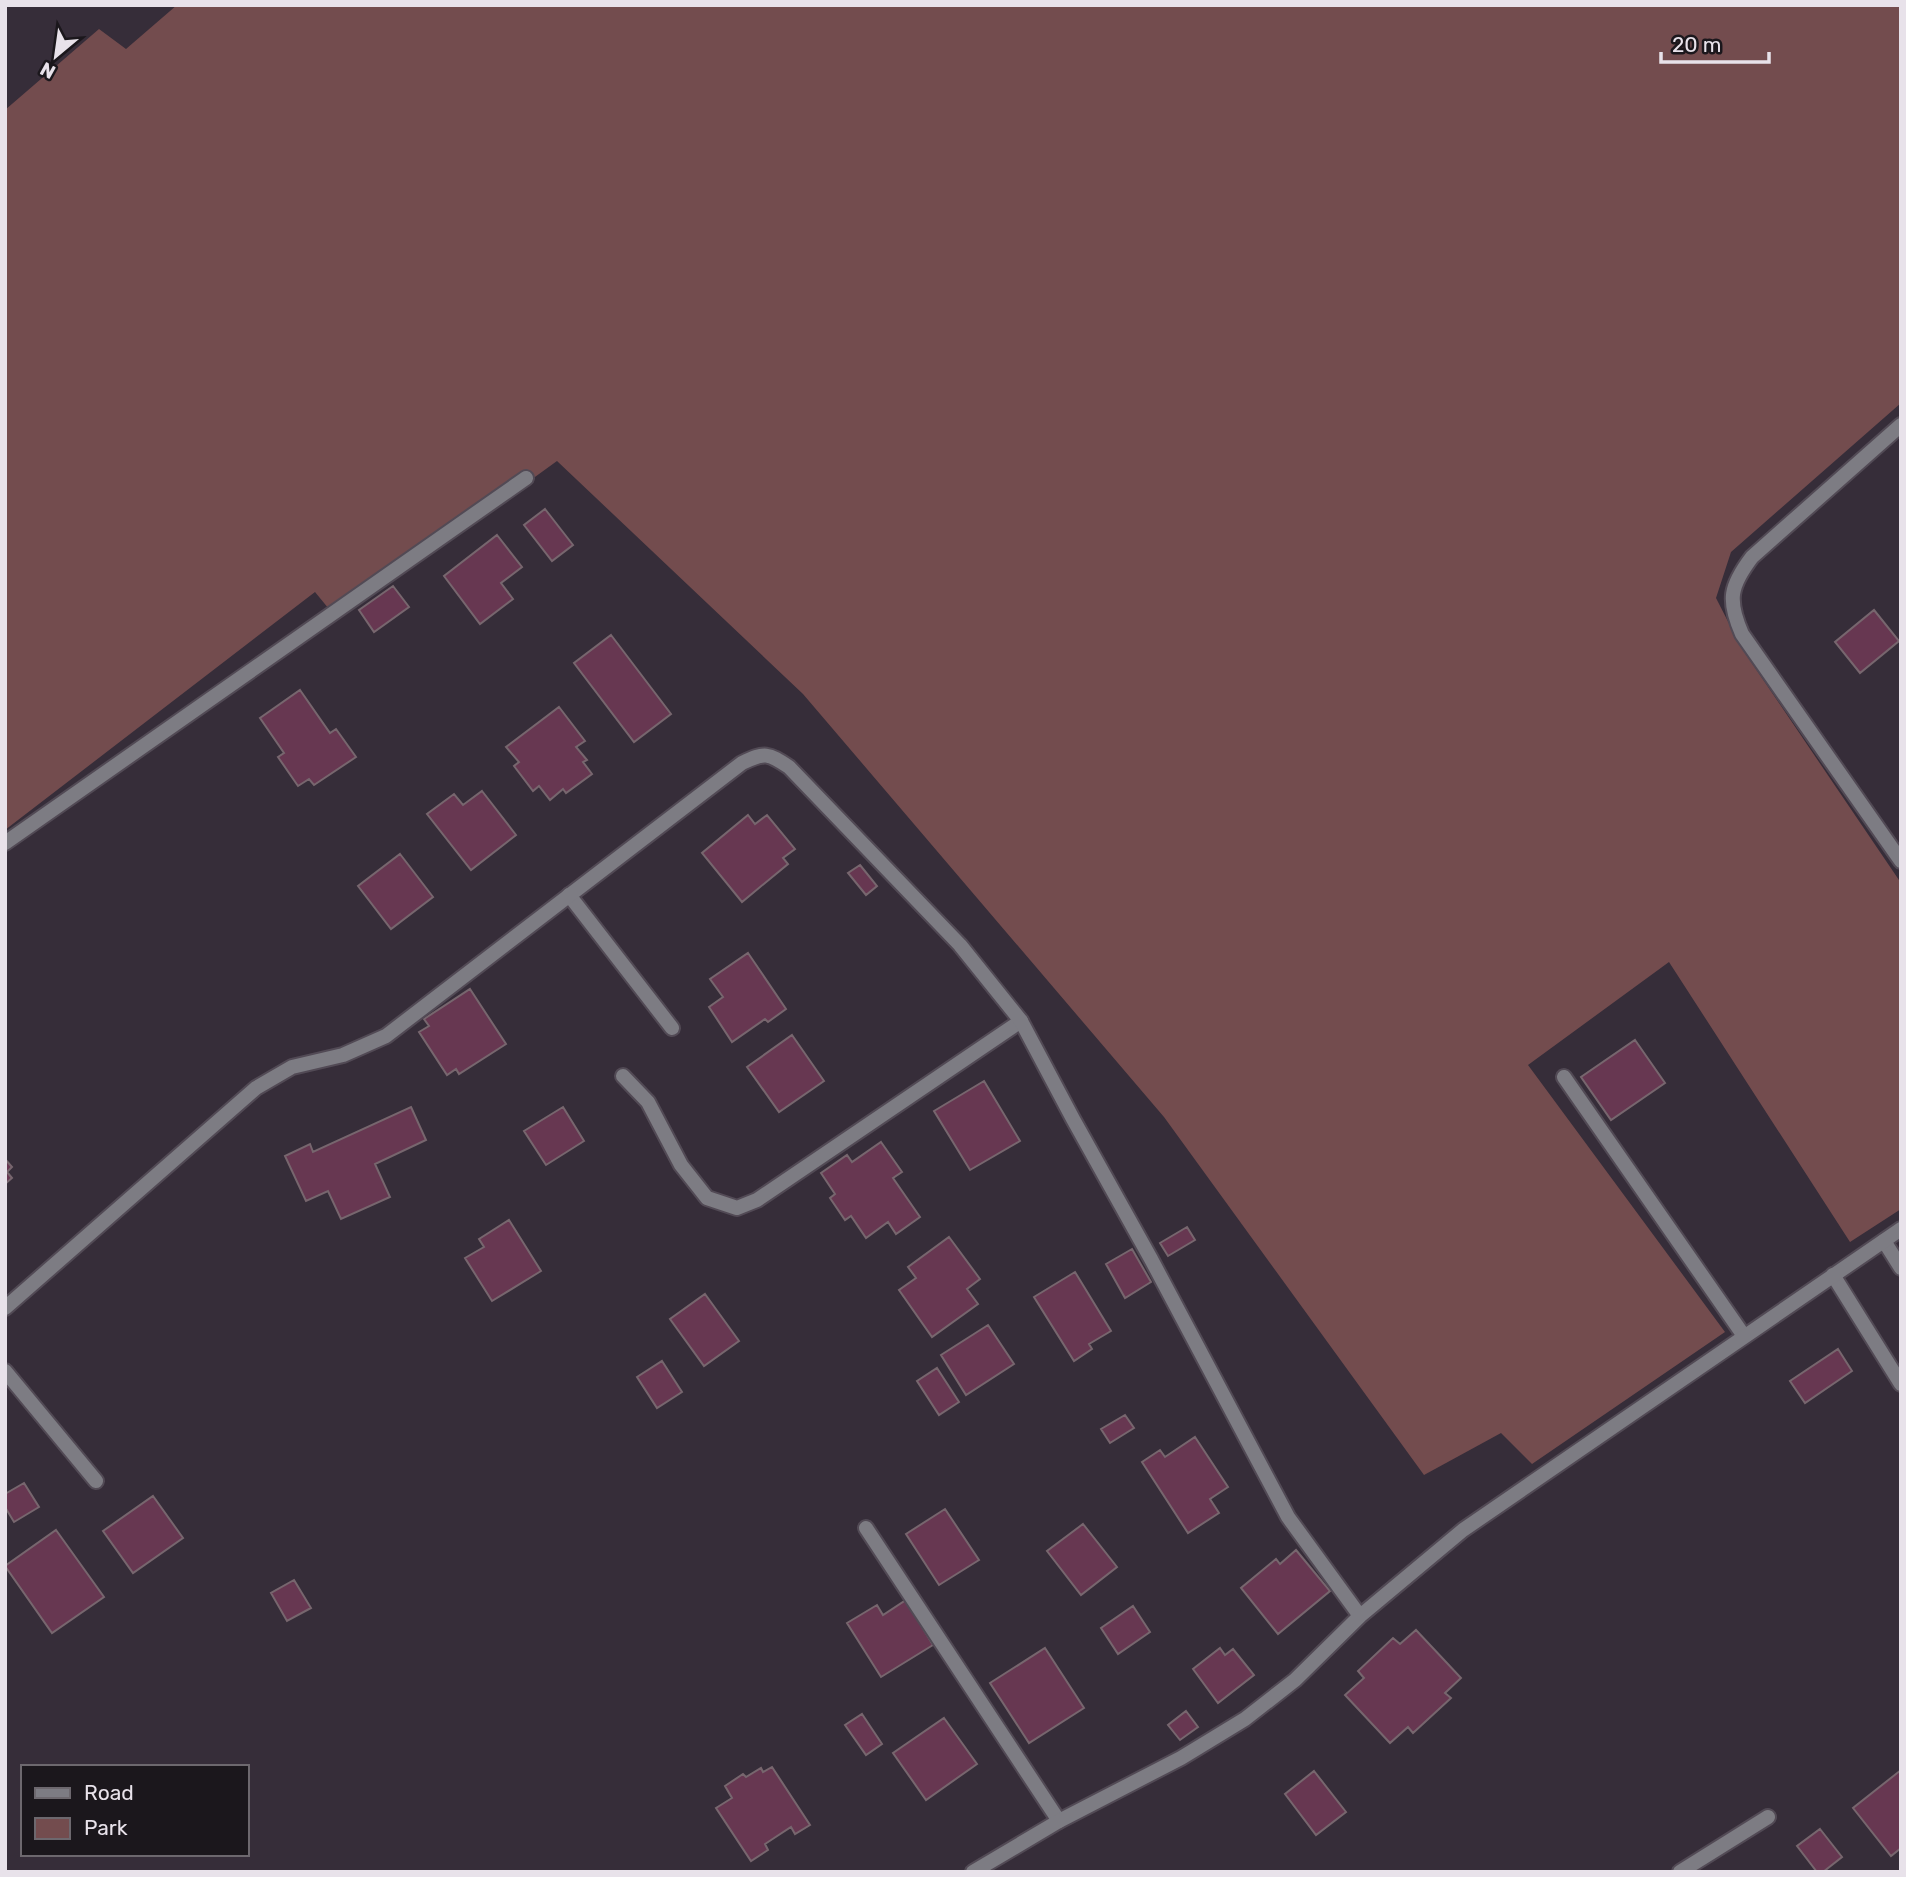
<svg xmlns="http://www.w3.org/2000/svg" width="1906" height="1877" font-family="Rubik,sans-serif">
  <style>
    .green { fill: #734c4e }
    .building { fill: #673751; stroke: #77666e; stroke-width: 2 }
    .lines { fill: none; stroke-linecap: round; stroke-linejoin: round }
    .lane-casing { stroke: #524a55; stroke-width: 18 }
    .street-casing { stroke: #524a55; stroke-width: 18 }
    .lane { stroke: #7d7c83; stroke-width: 14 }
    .street { stroke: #7d7c83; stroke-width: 14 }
  </style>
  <rect width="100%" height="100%" fill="#362d39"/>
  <!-- green -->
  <path class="green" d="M177 5H1901V403L1731 552 1716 598 1741 647 1901 883V1209L1850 1242 1669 962 1528 1065 1725 1332 1532 1464 1501 1433 1424 1475 1164 1117 803 694 557 461 338 620 315 592 5 830V110L99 29 126 49Z"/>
  <!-- building -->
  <path class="building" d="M545 509 573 545 552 561 524 525Z
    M497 535 522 567 501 583 513 599 480 624 444 576Z
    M393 586 409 607 374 632 359 610Z
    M1874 610 1899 641 1860 673 1835 642Z
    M611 635 671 714 634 742 574 663Z
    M300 690 330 733 336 729 356 757 314 785 309 779 298 786 278 757 284 753 260 718Z
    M559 707 585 741 576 747 587 760 583 762 592 774 566 793 563 789 550 800 539 786 533 791 514 766 519 762 506 747Z
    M482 791 516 835 471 870 427 814 454 794 463 805Z
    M748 815 755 824 767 815 795 849 783 858 788 864 742 902 702 853Z
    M400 854 433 897 391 929 358 886Z
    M860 865 877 886 866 895 848 873Z
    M748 953 786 1009 768 1022 765 1019 732 1042 709 1007 723 997 710 979Z
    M470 989 506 1044 459 1074 456 1069 447 1075 419 1032 429 1026 424 1019Z
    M792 1035 824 1081 779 1112 747 1067Z
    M1635 1040 1665 1083 1611 1120 1581 1077Z
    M984 1081 1020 1141 970 1170 934 1111Z
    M411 1107 426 1140 375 1164 390 1197 341 1219 328 1191 306 1201 285 1156 310 1144 313 1152Z
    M563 1107 584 1141 546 1165 524 1131Z
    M881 1142 902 1172 893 1178 920 1217 896 1234 888 1222 866 1238 851 1216 845 1220 830 1198 835 1194 821 1173 847 1155 852 1162Z
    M5 1159 12 1167 7 1172 12 1178 5 1184Z
    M509 1220 541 1271 492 1301 465 1258 484 1247 479 1239Z
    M1187 1227 1195 1240 1168 1256 1160 1243Z
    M949 1237 980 1279 967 1289 978 1304 932 1337 899 1290 916 1278 908 1267Z
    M1132 1249 1151 1282 1125 1298 1106 1264Z
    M1075 1272 1111 1331 1089 1344 1092 1349 1074 1361 1034 1297Z
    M705 1294 739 1341 704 1366 670 1319Z
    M988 1325 1014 1364 966 1395 941 1355Z
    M1838 1349 1852 1371 1805 1403 1790 1381Z
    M662 1361 682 1392 657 1408 637 1377Z
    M937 1368 959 1402 939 1415 917 1381Z
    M1125 1415 1134 1428 1110 1443 1101 1429Z
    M1195 1437 1228 1487 1210 1499 1219 1513 1188 1533 1142 1462 1160 1450 1165 1457Z
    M24 1483 39 1507 14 1522 5 1507V1494Z
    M153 1496 183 1538 133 1573 103 1531Z
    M945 1509 979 1560 939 1585 906 1534Z
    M1083 1524 1117 1567 1081 1595 1047 1551Z
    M56 1530 104 1597 52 1633 5 1566Z
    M1296 1550 1330 1591 1278 1634 1241 1588 1276 1559 1280 1564Z
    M294 1580 311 1608 287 1621 271 1593Z
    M906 1600 933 1645 881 1677 847 1623 877 1605 883 1615Z
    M1133 1606 1150 1632 1118 1654 1101 1628Z
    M1416 1630 1461 1678 1445 1693 1451 1698 1413 1733 1408 1727 1390 1743 1345 1695 1364 1678 1358 1671 1393 1638 1400 1644Z
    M1045 1648 1084 1708 1029 1743 990 1683Z
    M1220 1648 1225 1655 1233 1649 1254 1675 1218 1703 1193 1669Z
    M1186 1711 1198 1727 1180 1740 1168 1725Z
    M862 1714 882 1744 866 1755 845 1725Z
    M944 1718 977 1764 926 1800 893 1753Z
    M772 1767 810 1825 795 1834 791 1827 765 1844 768 1850 751 1861 716 1808 732 1798 725 1786 743 1774 746 1777 761 1768 763 1772Z
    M1901 1770V1848L1891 1856 1853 1808Z
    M1314 1771 1346 1812 1316 1835 1285 1794Z
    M1820 1829 1842 1857 1823 1872H1817L1797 1846Z"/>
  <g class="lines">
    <defs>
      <path id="lane" d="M569 895 672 1028
        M623 1076 648 1102 681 1165 707 1198 737 1208 757 1200 1021 1021
        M1564 1077 1744 1336
        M1884 1241 1901 1268
        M1833 1275 1901 1384
        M5 1371 96 1481
        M866 1528 1059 1821"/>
      <path id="street" d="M1901 425 1752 557C1730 586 1727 600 1742 634L1901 861
        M5 843 526 478
        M5 1308 256 1088 292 1067 343 1055 386 1036 742 763C765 752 768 753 789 767L960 945 1021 1021 1073 1119 1151 1259 1288 1517 1360 1616
        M973 1872 1059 1821 1181 1758 1245 1719 1295 1680 1360 1616 1463 1530 1901 1229
        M1680 1872 1768 1817"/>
    </defs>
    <!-- lane casing -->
    <use href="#lane" class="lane-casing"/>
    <!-- street casing -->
    <use href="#street" class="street-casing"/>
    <!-- lane -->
    <use href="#lane" class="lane"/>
    <!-- street -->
    <use href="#street" class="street"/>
  </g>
  <!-- border -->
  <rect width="1906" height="1877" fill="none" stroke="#e8e2ea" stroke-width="14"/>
  <!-- legend -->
  <rect x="21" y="1765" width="228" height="91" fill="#1b171c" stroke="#6d686e" stroke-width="2"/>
  <rect x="35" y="1788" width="35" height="10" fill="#7d7c83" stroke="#6d686e" stroke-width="2"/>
  <text x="84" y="1800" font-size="21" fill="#e8e2ea">Road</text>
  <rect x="35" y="1818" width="35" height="21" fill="#734c4e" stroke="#6d686e" stroke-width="2"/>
  <text x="84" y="1835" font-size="21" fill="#e8e2ea">Park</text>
  <!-- north arrow -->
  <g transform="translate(56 56) rotate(209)" stroke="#1b171c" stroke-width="5" paint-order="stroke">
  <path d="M0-5L12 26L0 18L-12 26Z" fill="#e8e2ea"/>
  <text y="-10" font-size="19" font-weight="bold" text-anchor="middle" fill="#e8e2ea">N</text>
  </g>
  <!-- scale -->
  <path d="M1661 52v10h108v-10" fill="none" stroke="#e8e2ea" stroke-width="3.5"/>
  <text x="1672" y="52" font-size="21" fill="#e8e2ea" stroke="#1b171c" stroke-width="5" paint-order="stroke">20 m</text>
</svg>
